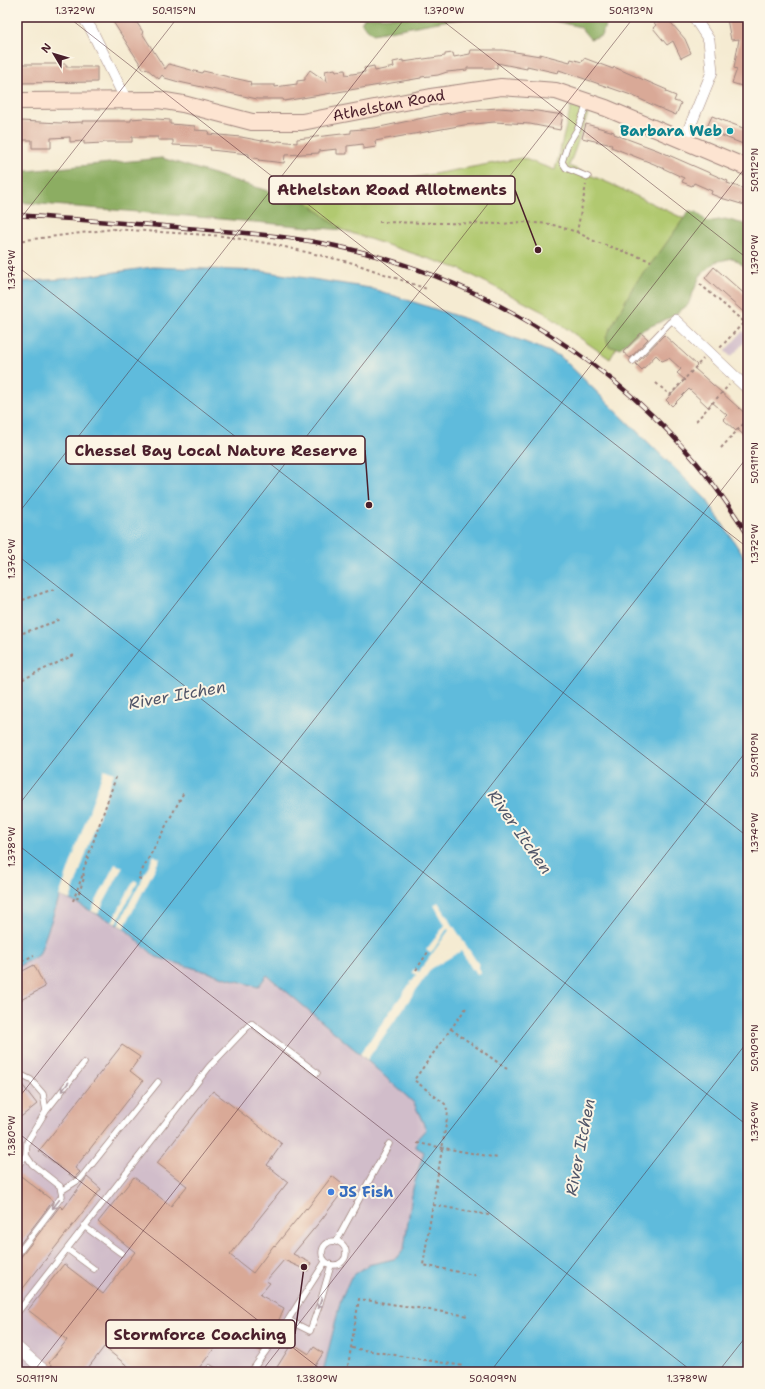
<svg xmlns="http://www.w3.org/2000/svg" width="765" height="1389" font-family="'Shantell Sans',sans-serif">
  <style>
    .industrial { fill: #d1bdca }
    .green { fill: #b1c96f; stroke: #7e744d }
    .forest { fill: #8cad62; stroke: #6b6646 }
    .water { fill: #5ebbdc; stroke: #546d84 }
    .pier { fill: #f5ebd2 }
    .building { fill: #d9a997 }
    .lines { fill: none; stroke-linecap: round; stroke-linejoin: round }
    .lane-casing { stroke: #a0857e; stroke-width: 7 }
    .street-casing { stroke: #a0857e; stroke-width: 12 }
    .secondary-casing { stroke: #a0857e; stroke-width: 18 }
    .path { stroke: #a0857e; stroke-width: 2; stroke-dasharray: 3 3; stroke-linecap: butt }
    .lane { stroke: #fff; stroke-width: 5.5 }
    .street { stroke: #fff; stroke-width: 11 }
    .secondary { stroke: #fde4d1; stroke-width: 16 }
    .rail-casing { stroke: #4a1f2b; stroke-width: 4.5 }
    .rail { stroke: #fcf5e5; stroke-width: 3; stroke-dasharray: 9; stroke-linecap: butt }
    .oneway { stroke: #ae9aa0 }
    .ticks { fill: none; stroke: #4a1f2b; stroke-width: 1; stroke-opacity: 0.45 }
    .culture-dot { fill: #0f9aa8; stroke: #fcf5e5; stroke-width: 1.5 }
    .shop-dot { fill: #3f7fe0; stroke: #fcf5e5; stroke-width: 1.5 }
    .labels { text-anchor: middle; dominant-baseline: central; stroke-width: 4; stroke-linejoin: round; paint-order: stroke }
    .street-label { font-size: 15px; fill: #4a1f2b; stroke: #fcf5e5 }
    .culture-label { font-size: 15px; font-weight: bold; fill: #0d838f; stroke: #fcf5e5; text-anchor: end }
    .shop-label { font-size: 15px; font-weight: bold; fill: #366cbe; stroke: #fcf5e5; text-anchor: start }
    .water-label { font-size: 16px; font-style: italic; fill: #515669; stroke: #fcf5e5 }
    .leader { fill: none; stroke: #4a1f2b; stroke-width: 1.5 }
    .callout-dot { fill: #4a1f2b; stroke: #fcf5e5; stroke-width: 1.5 }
    .callout { fill: #fcf5e5; stroke: #4a1f2b; stroke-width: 1.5 }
    .callout-label { font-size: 16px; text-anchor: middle; font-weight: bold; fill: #4a1f2b }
    .neatline { fill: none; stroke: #4a1f2b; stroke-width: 1.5 }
    .ticks-label { font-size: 10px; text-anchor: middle; fill: #4a1f2b }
  </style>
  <rect width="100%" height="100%" fill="#fcf5e5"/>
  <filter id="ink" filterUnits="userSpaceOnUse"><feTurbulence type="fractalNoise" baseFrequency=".025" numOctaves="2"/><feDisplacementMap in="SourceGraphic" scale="8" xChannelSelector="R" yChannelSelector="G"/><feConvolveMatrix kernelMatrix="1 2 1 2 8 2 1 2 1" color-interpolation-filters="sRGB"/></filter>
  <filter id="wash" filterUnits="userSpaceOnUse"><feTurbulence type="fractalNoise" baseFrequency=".012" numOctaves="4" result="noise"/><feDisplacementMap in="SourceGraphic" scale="16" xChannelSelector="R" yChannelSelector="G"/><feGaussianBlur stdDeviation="0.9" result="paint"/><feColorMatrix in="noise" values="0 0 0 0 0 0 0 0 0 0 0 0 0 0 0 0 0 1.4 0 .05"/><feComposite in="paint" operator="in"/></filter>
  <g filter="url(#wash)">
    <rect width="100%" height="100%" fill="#f5ebd2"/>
    <!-- industrial -->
    <path class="industrial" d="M743 331 748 336V338L731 357 725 351Z
      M59 896 70 900 124 928 156 957 258 987 267 975 360 1054 414 1103 426 1129 418 1138 416 1147 424 1152 413 1188 404 1249 399 1256 394 1259 368 1265 351 1277 341 1299 323 1372H17V967L39 955Z"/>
    <!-- green -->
    <path class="green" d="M571 106 589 111 569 166 611 184 691 222 610 359 543 312 460 269 342 230 302 198 522 158 555 170Z"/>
    <!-- forest -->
    <path class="forest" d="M365 17H476L444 21 373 34 361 23Z
      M530 17H602L604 19 606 25 601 36 590 39 580 27 546 19Z
      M162 158 297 200 302 198 342 230 210 218 17 202V172Z
      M689 211 697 212 707 222 725 219 748 225V269L733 258 715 262 700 276 688 305 671 317 640 331 620 348 609 347 606 337 634 285 660 252Z"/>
    <!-- water -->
    <path class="water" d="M153 267 261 271 370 288 469 320 560 356 706 499 748 563V1356L745 1372H323L341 1299 351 1277 368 1265 394 1259 399 1256 404 1249 413 1188 424 1152 416 1147 418 1138 426 1129 414 1103 360 1054 267 975 258 987 156 957 124 928 70 900 60 896 39 955 17 967V282L63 279Z"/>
    <!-- pier -->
    <path class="pier" d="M104 769 114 773 70 900 59 896Z
      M154 855 160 859 124 928 118 925Z
      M115 864 123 867 98 914 91 911Z
      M134 880 138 882 116 924 112 922Z
      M438 902 479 965 478 966 481 972 477 974 474 969H472L461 951 431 969 367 1060 360 1054 416 975 412 972 414 969 419 972 449 930 447 929 431 954 426 950 445 925 434 905Z"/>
    <g id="blocks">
      <!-- building -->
      <path class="building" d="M110 17H133L143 32 142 33 165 69 169 64 202 73 203 71 251 82 250 85H275V87L297 84V81L305 80V77L310 70 327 82 325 71 335 69 336 71 345 70 346 75 365 72 364 68 374 66 375 71 394 67 393 62 403 60V62L445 56V54L453 53 454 57 470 54 471 50H503L540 56V54L570 62 571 59 582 62 584 58 613 69 614 67 667 90 666 92 676 96 674 101 681 103 676 115 655 106 631 95 559 70 558 73 527 66V69L497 63V68H467V70L447 72 438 75 421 77V78L308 97 284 101 283 99H257L179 82 165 78 162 75 159 79 146 68 144 70Z
        M649 17H666L685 39 691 53 681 58 673 41 667 45 653 28 656 25Z
        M737 17H748V88L732 83 737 69 734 68 739 39 731 40 727 19Z
        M17 64H66V67H97V82L17 83Z
        M499 108 537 111 563 115 560 130 530 124 494 122 464 125 375 141 376 147 363 149V144L347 146V154H337V149L319 151V153L285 155 284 163 258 160 259 159 249 157V154L210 150 211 148 197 146 173 145V140H158V137H132V142H103V143L84 144V141L70 142V137L51 138V148H32V140H17V122L20 121 61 123 83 122 82 121H131V119L144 118 170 120V124L195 126V130L209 131 208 134 241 137 262 141V140L277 142 278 141 297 143V139L351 133V130L375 128 447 113 448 114 468 110Z
        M712 116 748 130V146L720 135 721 133 707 127Z
        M586 124 614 132V134L657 150 728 181 727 183 748 190V206L721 198 711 194 712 191 694 183 692 186 682 182 684 178 654 164 611 147 612 145 582 138Z
        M714 267 748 297V316L705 278Z
        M641 333 648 339 630 358 623 352Z
        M664 335 697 365 694 368 748 416V439L737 429 736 431 723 419 727 415 712 402 708 407 689 389 672 406 666 400 685 380 677 373 681 369 669 358 662 361 656 355 642 370 636 364Z
        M34 965 45 987 17 1002V974Z
        M122 1045 140 1057 130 1071 143 1081 75 1168 80 1172 74 1178 39 1151Z
        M17 1078 37 1104 17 1120Z
        M213 1091 282 1144 267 1165 288 1182 230 1255 253 1273 274 1245 275 1246 306 1208 307 1209 332 1176 346 1187 322 1219 293 1254 311 1263 308 1271 284 1260 266 1281 270 1283 260 1295 284 1308 275 1329 274 1328 261 1351 226 1333 196 1372H135L104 1347 85 1372H59L49 1363 67 1340 28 1310 64 1264 103 1294 135 1252 98 1222 134 1177 171 1206 187 1186 157 1163Z
        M17 1173 53 1201 17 1248Z
        M87 1177 101 1189 17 1296V1259L20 1258 60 1206 63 1209Z
        M292 1343 309 1354 314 1347 323 1353 311 1372H274Z"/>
    </g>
  </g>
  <g filter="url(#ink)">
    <use href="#blocks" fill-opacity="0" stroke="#a0857e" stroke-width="1"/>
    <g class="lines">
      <defs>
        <path id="lane" d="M587 104 578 128 567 146 562 162 566 168 588 177
          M633 361 670 322 675 320
          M17 1073 31 1080 43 1094 46 1111
          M17 1167 26 1155 27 1142 46 1111 84 1063
          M61 1191 80 1179 158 1082
          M84 1226 121 1253
          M322 1253a12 12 0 1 1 24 0a12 12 0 1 1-24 0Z
          M336 1242 389 1144
          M67 1249 94 1269
          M17 1255 62 1196 60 1186 32 1164 26 1155
          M17 1313 209 1067 251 1023 317 1073
          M288 1320 310 1331 320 1303 331 1265
          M210 1368 216 1372
          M251 1372 288 1320 325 1262"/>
        <path id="street" d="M83 17 91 29 126 100
          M684 141 712 72 709 40 694 17
          M675 320 748 389
          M17 1347 46 1372"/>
        <g id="secondary">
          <path id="s1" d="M17 101 159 100 183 104 252 122H302L431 97 501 87 556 91 606 108 748 168"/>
        </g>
      </defs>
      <!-- lane casing -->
      <use href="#lane" class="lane-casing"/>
      <!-- street casing -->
      <use href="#street" class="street-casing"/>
      <!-- secondary casing -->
      <use href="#secondary" class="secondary-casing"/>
      <!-- path -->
      <path class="path" d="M379 222 502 224 521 222 550 224 577 232 586 185
        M577 232 594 241 651 261
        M17 241 113 229 223 236 272 244 353 263 427 289
        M700 284 744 322 719 349
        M744 322 746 324 748 322
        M656 383 670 395 703 359
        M696 421 729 385
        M721 448 748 419
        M17 602 54 589
        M17 635 62 619
        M17 682 74 655
        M141 879 138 878 184 792
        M77 899 84 878 83 871 116 777
        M73 901 83 874
        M17 964 34 955
        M416 970 428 952
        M466 1008 414 1080 445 1104 448 1112 423 1265 479 1276
        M451 1029 507 1069
        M417 1143 498 1158
        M433 1205 489 1215
        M352 1348 463 1366
        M347 1372 359 1299 469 1316"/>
      <!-- lane -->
      <use href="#lane" class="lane"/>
      <!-- street -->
      <use href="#street" class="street"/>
      <!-- secondary -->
      <use href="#secondary" class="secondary"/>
      <defs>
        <path id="rail" d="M17 215C81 220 146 224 210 230 251 233 291 237 331 245 465 272 599 350 689 454 711 479 730 507 748 535"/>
      </defs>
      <!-- rail casing -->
      <use href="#rail" class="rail-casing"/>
      <!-- rail -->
      <use href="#rail" class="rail"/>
    </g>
    <!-- one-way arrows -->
    <defs><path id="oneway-shaft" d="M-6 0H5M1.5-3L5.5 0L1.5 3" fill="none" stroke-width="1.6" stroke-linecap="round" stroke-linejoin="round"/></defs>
    <g class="oneway">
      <use href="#oneway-shaft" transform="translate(65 1087) rotate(128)"/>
      <use href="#oneway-shaft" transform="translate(56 1204) rotate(128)"/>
      <use href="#oneway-shaft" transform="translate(320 1303) rotate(108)"/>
    </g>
  </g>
  <!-- ticks -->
  <path class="ticks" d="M68 17 748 548M438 17 748 259M17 223 178 17M17 266 748 837M17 515 406 17M17 555 748 1126M17 807 634 17M17 844 693 1372M17 1100 748 164M17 1132 324 1372M33 1372 748 456M261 1372 748 749M490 1372 748 1041M718 1372 748 1334"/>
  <!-- markers -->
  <circle class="culture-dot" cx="730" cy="131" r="4"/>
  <circle class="shop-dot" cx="331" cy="1192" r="4"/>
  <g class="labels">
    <!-- street labels -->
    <g class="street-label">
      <text stroke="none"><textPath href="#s1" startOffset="376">Athelstan Road</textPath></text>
    </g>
    <!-- culture labels -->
    <g class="culture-label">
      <text x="722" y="131">Barbara Web</text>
    </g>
    <!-- shop labels -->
    <g class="shop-label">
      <text x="339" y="1192">JS Fish</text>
    </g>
    <!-- water labels -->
    <g class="water-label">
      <text transform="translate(177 695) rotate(-10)">River Itchen</text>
      <text transform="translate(520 832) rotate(55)">River Itchen</text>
      <text transform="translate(580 1147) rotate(-79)">River Itchen</text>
    </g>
  </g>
  <!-- callouts -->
  <path class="leader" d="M538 250L515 190M369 505L365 450M304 1267L295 1334"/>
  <g class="callout-dot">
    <circle cx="538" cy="250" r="4"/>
    <circle cx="369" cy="505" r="4"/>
    <circle cx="304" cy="1267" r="4"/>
  </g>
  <g class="callout">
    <rect x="269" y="176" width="246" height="28" rx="4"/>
    <rect x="66" y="436" width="299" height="28" rx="4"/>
    <rect x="106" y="1320" width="189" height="28" rx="4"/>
  </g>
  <g class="callout-label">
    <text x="392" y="195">Athelstan Road Allotments</text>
    <text x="216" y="456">Chessel Bay Local Nature Reserve</text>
    <text x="200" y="1340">Stormforce Coaching</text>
  </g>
  <!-- margin -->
  <rect width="765" height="1389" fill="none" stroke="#fcf5e5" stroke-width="44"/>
  <!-- north arrow -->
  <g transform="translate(54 54) rotate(308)" stroke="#fcf5e5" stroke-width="3" paint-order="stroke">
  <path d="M0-3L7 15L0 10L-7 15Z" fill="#4a1f2b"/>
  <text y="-6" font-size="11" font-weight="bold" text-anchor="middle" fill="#4a1f2b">N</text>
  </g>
  <rect x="22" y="22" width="721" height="1345" class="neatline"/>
  <g class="ticks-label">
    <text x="75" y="14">1.372°W</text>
    <text x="174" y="14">50.915°N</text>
    <text x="444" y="14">1.370°W</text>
    <text x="631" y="14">50.913°N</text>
    <text transform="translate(754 170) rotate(-90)" y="4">50.912°N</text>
    <text transform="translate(754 255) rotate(-90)" y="4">1.370°W</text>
    <text transform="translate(11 270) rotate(-90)" y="4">1.374°W</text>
    <text transform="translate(754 463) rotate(-90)" y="4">50.911°N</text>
    <text transform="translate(754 544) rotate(-90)" y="4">1.372°W</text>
    <text transform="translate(11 559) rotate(-90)" y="4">1.376°W</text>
    <text transform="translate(754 755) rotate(-90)" y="4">50.910°N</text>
    <text transform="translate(754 833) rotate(-90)" y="4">1.374°W</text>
    <text transform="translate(11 847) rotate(-90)" y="4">1.378°W</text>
    <text transform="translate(754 1048) rotate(-90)" y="4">50.909°N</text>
    <text transform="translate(754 1122) rotate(-90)" y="4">1.376°W</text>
    <text transform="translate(11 1136) rotate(-90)" y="4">1.380°W</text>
    <text x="37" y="1382">50.911°N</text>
    <text x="317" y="1382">1.380°W</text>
    <text x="493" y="1382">50.909°N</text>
    <text x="687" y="1382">1.378°W</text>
  </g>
</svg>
